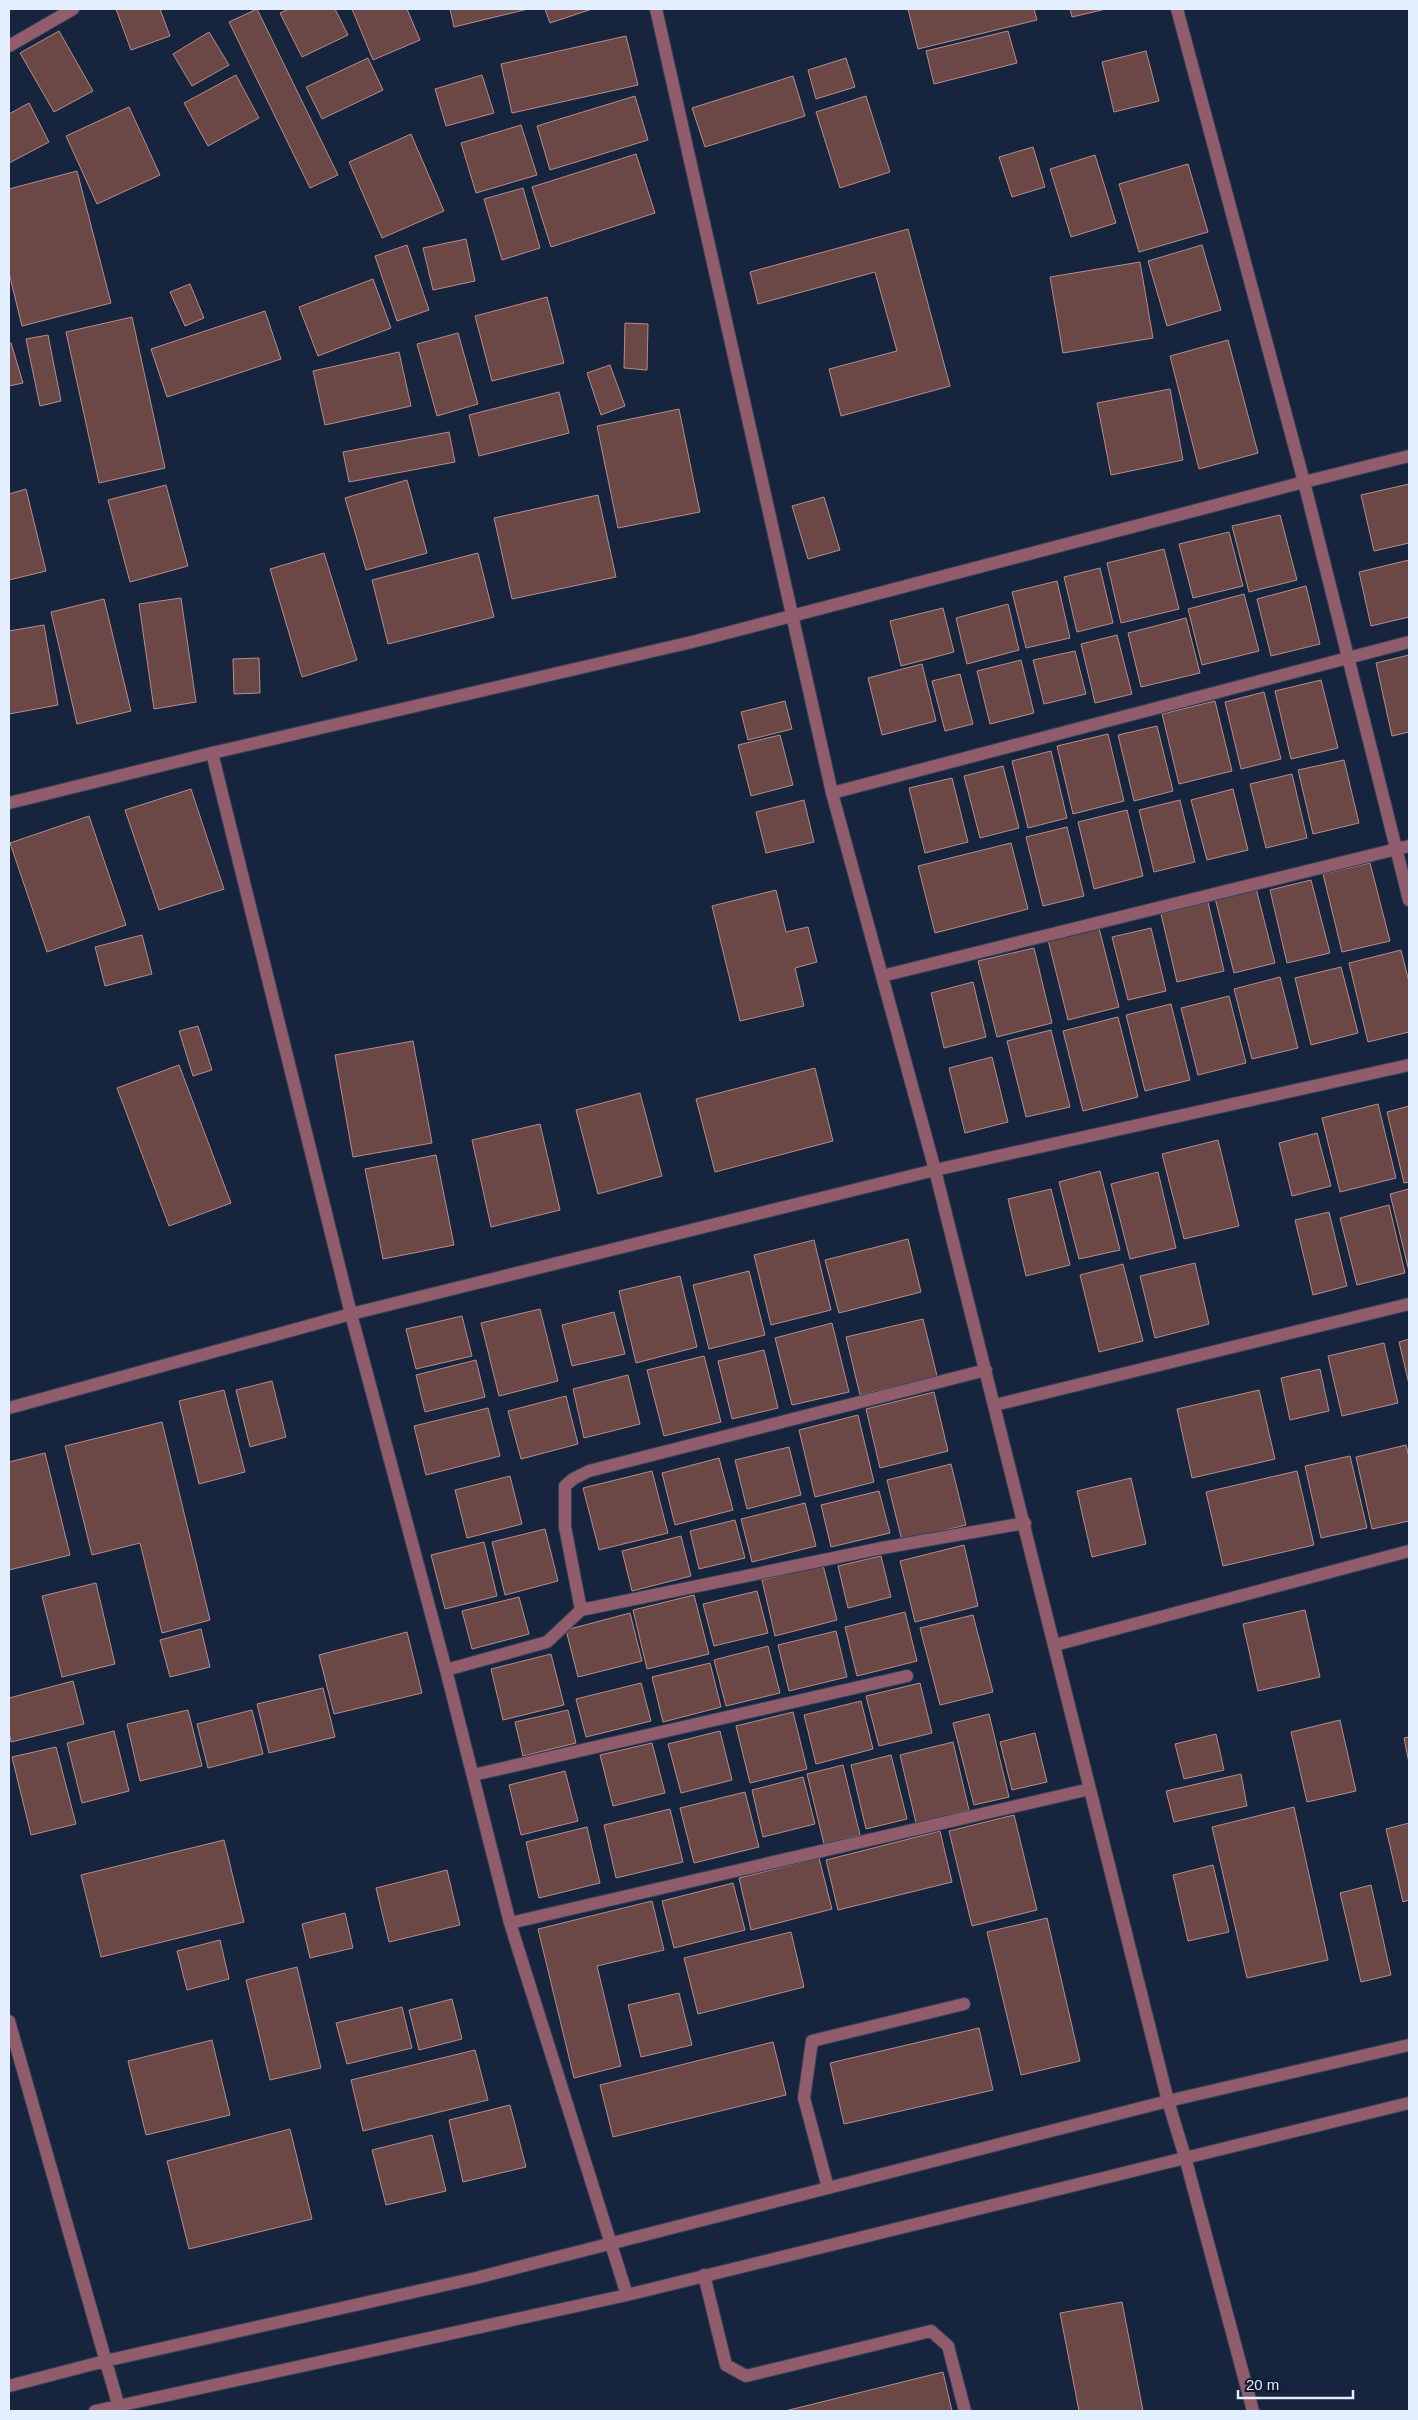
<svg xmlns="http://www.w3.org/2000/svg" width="1418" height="2420" font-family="Helvetica,sans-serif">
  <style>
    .building { fill: #6b4745; stroke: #b68d8b }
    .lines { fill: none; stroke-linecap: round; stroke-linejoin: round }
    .service-casing { stroke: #334158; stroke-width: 14 }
    .minor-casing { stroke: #334158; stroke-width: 14 }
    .tertiary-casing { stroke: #334158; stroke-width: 14 }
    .service { stroke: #915c6b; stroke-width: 12 }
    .minor { stroke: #915c6b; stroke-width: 12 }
    .tertiary { stroke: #915c6b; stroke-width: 12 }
  </style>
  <rect width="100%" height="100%" fill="#16253d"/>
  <!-- building -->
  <path class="building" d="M116 9H160L170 36 131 50Z
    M257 9 338 175 310 188 229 22Z
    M289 9H335L348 35 302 57 280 13Z
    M352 9H407L420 40 373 60Z
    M450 9H528L454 27Z
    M545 9H592L550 23Z
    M908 9H1034L1037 20 918 49Z
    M1070 9H1106L1072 17Z
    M59 31 93 91 54 112 20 53Z
    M1008 31 1017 63 934 84 926 51Z
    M209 32 229 65 192 86 173 54Z
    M626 36 638 85 512 113 501 64Z
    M1146 51 1159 101 1114 112 1102 62Z
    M368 58 383 90 322 119 306 87Z
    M846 58 855 87 816 99 808 70Z
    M236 75 259 118 208 146 184 103Z
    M482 75 494 113 446 126 435 89Z
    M793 76 805 116 705 147 692 108Z
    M635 96 648 140 550 170 537 126Z
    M866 96 890 172 840 188 816 112Z
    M29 103 49 142 9 163V114Z
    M129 107 160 175 97 204 66 136Z
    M521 125 537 175 476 193 461 143Z
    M411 134 444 211 382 238 349 162Z
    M1033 147 1045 187 1012 197 999 157Z
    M636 154 655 213 551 247 532 187Z
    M1095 155 1116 223 1071 237 1050 169Z
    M1188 164 1208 232 1139 252 1119 184Z
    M77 171 111 303 22 326 9 273V189Z
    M523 188 540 248 502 260 484 199Z
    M908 229 950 386 841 416 829 369 897 351 875 272 758 304 750 272Z
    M466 239 475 281 433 290 423 248Z
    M407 245 429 310 397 321 375 256Z
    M1202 245 1221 310 1167 326 1148 261Z
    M1140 262 1153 338 1063 353 1050 277Z
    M373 279 391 328 318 356 299 307Z
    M190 284 204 318 185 326 170 292Z
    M547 297 564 363 492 381 475 316Z
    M265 311 281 359 167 397 151 349Z
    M132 317 165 468 99 483 66 332Z
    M625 323 648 324 647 370 624 368Z
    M458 333 478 404 437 416 417 344Z
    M48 335 61 401 40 406 26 339Z
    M1228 340 1258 453 1199 469 1170 356Z
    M11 343 23 383 9 386V344Z
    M399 352 411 406 325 425 313 371Z
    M610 365 625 406 601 415 587 373Z
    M1170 389 1183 460 1111 475 1097 403Z
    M559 392 569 433 479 456 469 415Z
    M679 409 700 512 618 528 597 426Z
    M449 432 455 462 349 482 343 452Z
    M407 480 427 553 366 570 345 498Z
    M1409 484V543L1374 551 1361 495Z
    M166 485 188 566 130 582 108 500Z
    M26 489 46 571 9 580V494Z
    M598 495 616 577 512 599 494 518Z
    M824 497 840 550 808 559 792 506Z
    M1280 515 1297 580 1249 592 1232 526Z
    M1229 532 1243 586 1193 598 1179 544Z
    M1164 549 1179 609 1121 623 1107 563Z
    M324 553 357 660 302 677 270 569Z
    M478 553 494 617 388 644 372 580Z
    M1409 560V617L1371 626 1359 572Z
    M1100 568 1113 623 1077 632 1064 577Z
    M1057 581 1070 638 1026 648 1012 592Z
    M1306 586 1320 644 1271 656 1257 599Z
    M1244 594 1259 651 1202 665 1188 609Z
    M181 598 196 702 154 709 139 604Z
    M104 599 131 711 77 724 51 612Z
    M1008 604 1019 650 967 664 956 618Z
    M943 608 954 652 901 666 890 621Z
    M1186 618 1200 673 1141 687 1128 633Z
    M44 625 58 705 9 714V631Z
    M1117 635 1132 694 1095 703 1081 644Z
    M1075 651 1086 694 1044 704 1033 660Z
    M1409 655V732L1392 736 1376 663Z
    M259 658 260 693 234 694 233 659Z
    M1021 660 1034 713 990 724 977 671Z
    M922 664 936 721 882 735 868 678Z
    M960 674 973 724 945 731 932 681Z
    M1321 680 1338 748 1291 759 1275 691Z
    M1264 692 1281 759 1241 769 1225 702Z
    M785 701 792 729 748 740 741 712Z
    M1215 701 1232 771 1179 784 1162 714Z
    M1157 726 1173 791 1134 801 1118 735Z
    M1108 734 1124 801 1073 814 1057 746Z
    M780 735 793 785 751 796 738 745Z
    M1051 751 1067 818 1028 828 1012 761Z
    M1344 760 1359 823 1313 834 1298 770Z
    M1003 766 1019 828 980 838 964 776Z
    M1292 774 1307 838 1266 848 1250 784Z
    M952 778 968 842 925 853 909 788Z
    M191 789 224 889 159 910 125 810Z
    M1233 789 1248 850 1207 860 1191 800Z
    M804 800 814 842 766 853 756 812Z
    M1180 800 1195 862 1154 872 1139 810Z
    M1127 810 1143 876 1094 889 1078 822Z
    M89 816 126 925 47 952 10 843Z
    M1067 827 1084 896 1043 906 1026 837Z
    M1011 843 1028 909 935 933 918 866Z
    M1370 863 1390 941 1342 952 1323 874Z
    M1311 880 1330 953 1287 963 1270 890Z
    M1256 888 1275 963 1234 973 1215 898Z
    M776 890 786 932 808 927 817 962 795 968 804 1006 740 1021 712 906Z
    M1208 902 1224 971 1177 982 1161 914Z
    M1099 928 1119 1007 1068 1020 1048 940Z
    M1151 928 1166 991 1128 1000 1112 937Z
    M142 935 152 974 105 986 95 947Z
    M1034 948 1052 1023 997 1037 978 961Z
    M1401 950 1409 982V1032L1368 1042 1349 963Z
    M1341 967 1358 1033 1311 1045 1295 978Z
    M1280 977 1298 1048 1252 1059 1234 989Z
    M973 982 986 1037 944 1048 931 993Z
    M1229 996 1246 1063 1198 1075 1181 1008Z
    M1171 1004 1190 1080 1145 1091 1126 1015Z
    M1118 1017 1138 1097 1083 1111 1063 1031Z
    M198 1026 212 1070 193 1076 179 1031Z
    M1051 1030 1070 1107 1026 1117 1007 1041Z
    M413 1041 432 1143 353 1157 335 1055Z
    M992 1057 1008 1122 965 1133 949 1068Z
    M179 1065 231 1203 169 1226 117 1088Z
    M815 1068 833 1141 715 1172 696 1099Z
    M640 1093 662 1176 598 1194 576 1110Z
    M1378 1104 1396 1178 1340 1192 1322 1118Z
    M1409 1106V1182L1404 1183 1387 1112Z
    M540 1124 560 1210 491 1227 472 1140Z
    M1317 1133 1331 1186 1292 1196 1279 1143Z
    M1218 1140 1239 1226 1184 1239 1162 1154Z
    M436 1155 454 1245 383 1259 365 1169Z
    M1100 1171 1120 1250 1079 1259 1059 1182Z
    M1158 1172 1176 1248 1130 1259 1111 1184Z
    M1051 1189 1070 1265 1026 1276 1008 1199Z
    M1409 1189V1271L1390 1194Z
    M1389 1205 1405 1273 1357 1285 1340 1218Z
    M1329 1212 1347 1286 1313 1295 1295 1220Z
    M908 1239 921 1292 839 1313 825 1260Z
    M814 1240 831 1310 771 1325 754 1255Z
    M1195 1263 1209 1324 1155 1338 1140 1276Z
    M1123 1264 1143 1341 1099 1352 1080 1275Z
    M749 1271 765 1335 709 1349 693 1285Z
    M680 1276 697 1347 636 1363 619 1291Z
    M540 1309 558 1381 499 1396 481 1323Z
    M614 1312 625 1354 572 1366 562 1325Z
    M462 1316 472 1356 416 1369 406 1329Z
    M923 1319 937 1376 860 1395 846 1337Z
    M832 1323 849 1392 792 1405 775 1338Z
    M1409 1339V1384L1399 1342Z
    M1384 1343 1398 1403 1342 1416 1328 1356Z
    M764 1350 778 1408 732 1419 718 1361Z
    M704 1356 721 1422 664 1436 647 1370Z
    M476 1360 485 1397 425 1412 416 1375Z
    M1320 1369 1329 1411 1290 1420 1281 1378Z
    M628 1375 640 1424 584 1438 573 1389Z
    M272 1381 286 1437 250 1447 236 1390Z
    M224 1390 245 1472 199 1484 179 1401Z
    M1259 1390 1275 1459 1192 1478 1177 1409Z
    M934 1392 948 1451 880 1468 866 1409Z
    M566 1396 578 1444 521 1459 508 1411Z
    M488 1408 500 1456 426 1475 414 1426Z
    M858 1415 874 1482 815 1497 799 1430Z
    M162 1422 210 1620 162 1633 140 1543 92 1555 65 1446Z
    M1406 1445 1409 1457V1521L1372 1529 1356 1457Z
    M789 1447 801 1495 747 1509 735 1460Z
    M45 1453 70 1555 9 1570V1462Z
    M1350 1456 1367 1528 1321 1538 1305 1466Z
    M719 1458 733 1510 675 1525 662 1473Z
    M951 1464 966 1525 902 1541 887 1480Z
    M652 1471 668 1533 599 1550 583 1488Z
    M1297 1471 1314 1545 1223 1566 1206 1492Z
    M510 1476 522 1524 467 1538 455 1490Z
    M1131 1478 1146 1544 1092 1557 1077 1491Z
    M879 1491 890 1533 831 1547 821 1505Z
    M805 1503 816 1546 752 1562 741 1519Z
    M735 1520 745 1558 699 1569 690 1531Z
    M545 1529 558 1581 505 1595 492 1542Z
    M681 1536 691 1576 632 1591 622 1551Z
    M484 1542 497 1596 445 1609 431 1555Z
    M964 1545 978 1606 915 1622 900 1561Z
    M881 1556 891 1597 848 1608 838 1566Z
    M823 1565 837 1620 775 1636 762 1580Z
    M96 1583 115 1664 62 1677 42 1596Z
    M757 1591 768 1633 714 1646 703 1604Z
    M694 1595 709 1654 647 1669 633 1610Z
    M519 1597 529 1634 472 1649 462 1611Z
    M1305 1610 1320 1677 1258 1691 1243 1624Z
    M905 1612 917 1661 857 1676 845 1627Z
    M630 1613 642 1661 578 1677 566 1630Z
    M973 1615 993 1692 940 1705 920 1628Z
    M201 1629 210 1667 170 1677 160 1640Z
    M836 1631 847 1677 789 1691 778 1645Z
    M407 1632 422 1693 334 1714 319 1655Z
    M768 1646 780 1693 726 1706 714 1660Z
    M551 1654 564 1705 503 1720 491 1669Z
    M710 1663 721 1707 663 1722 652 1677Z
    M73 1681 84 1724 11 1742 9 1732V1698Z
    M641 1683 651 1721 586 1737 576 1699Z
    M920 1683 932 1733 879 1746 866 1696Z
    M323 1688 335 1737 269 1753 257 1704Z
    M861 1701 873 1749 816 1764 804 1715Z
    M188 1710 202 1766 140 1781 127 1724Z
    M252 1710 263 1754 208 1768 197 1724Z
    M568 1710 576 1743 523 1756 515 1722Z
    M793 1712 807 1769 750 1783 736 1726Z
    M989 1714 1009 1797 974 1805 953 1723Z
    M1340 1720 1356 1791 1307 1802 1291 1732Z
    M114 1731 129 1791 82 1803 67 1743Z
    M720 1731 732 1780 681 1793 668 1744Z
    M1035 1733 1047 1782 1012 1790 1000 1742Z
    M1216 1734 1224 1770 1184 1779 1175 1744Z
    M1409 1737V1763L1404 1738Z
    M953 1742 969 1810 916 1823 900 1755Z
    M652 1743 665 1793 613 1806 600 1755Z
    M56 1747 76 1824 31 1835 12 1757Z
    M891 1755 907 1819 866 1829 851 1765Z
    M843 1765 860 1835 824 1844 807 1774Z
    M565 1771 578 1821 521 1835 509 1785Z
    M1241 1774 1247 1806 1174 1822 1166 1791Z
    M803 1777 815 1824 763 1837 752 1790Z
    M745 1792 759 1847 694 1863 680 1808Z
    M1294 1807 1328 1960 1247 1978 1212 1827Z
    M670 1809 683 1862 616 1878 604 1825Z
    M1014 1815 1037 1910 972 1926 949 1831Z
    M1409 1823V1900L1403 1902 1386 1829Z
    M587 1827 600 1883 539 1898 526 1842Z
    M940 1831 952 1882 838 1910 826 1860Z
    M224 1840 244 1922 101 1957 81 1875Z
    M819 1858 832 1909 751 1930 739 1878Z
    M1213 1865 1229 1932 1188 1941 1173 1875Z
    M447 1870 460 1925 389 1942 376 1888Z
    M733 1883 745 1930 674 1948 662 1901Z
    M1371 1885 1391 1975 1361 1982 1340 1893Z
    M652 1901 664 1950 597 1966 621 2066 574 2078 538 1929Z
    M345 1913 353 1948 310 1958 302 1924Z
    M1047 1918 1080 2061 1021 2075 987 1932Z
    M791 1932 804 1987 698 2014 684 1958Z
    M220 1940 229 1979 187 1990 177 1951Z
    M297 1967 321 2068 270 2080 246 1980Z
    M679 1993 692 2045 641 2057 628 2005Z
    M452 1999 462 2039 419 2050 409 2010Z
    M402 2007 412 2048 347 2064 336 2023Z
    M979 2028 993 2090 844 2124 830 2063Z
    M212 2040 230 2115 146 2135 128 2061Z
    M773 2042 786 2095 613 2137 600 2085Z
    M475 2050 488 2100 363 2131 351 2080Z
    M510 2105 526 2167 463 2182 449 2120Z
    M290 2129 312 2219 189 2249 167 2161Z
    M432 2135 446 2191 386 2205 372 2150Z
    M1122 2302 1143 2411H1079L1060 2313Z
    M943 2372 952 2411H785Z"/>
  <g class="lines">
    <defs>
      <path id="service" d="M828 2188 804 2098 812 2041 964 2004"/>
      <path id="minor" d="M656 9 832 793 935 1170 1168 2101 1185 2157 1253 2411
        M1177 9 1304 482 1409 900
        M9 46 73 9
        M212 753 351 1314 446 1670 510 1923 627 2295
        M832 793 1409 642
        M882 976 1409 846
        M995 1405 1409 1304
        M9 1408 351 1314 935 1170 1409 1065
        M581 1610 565 1527V1486L573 1479 589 1471 986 1370
        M1055 1645 1409 1551
        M446 1670 547 1642 581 1610 882 1548 1025 1523
        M473 1775 907 1676
        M510 1923 1090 1789
        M9 2021 120 2411
        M704 2275 726 2365 746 2376 931 2331 948 2346 965 2411
        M9 2386 105 2361 476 2278 1168 2101 1409 2045
        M95 2411 627 2295 1409 2103"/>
      <path id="tertiary" d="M9 803 212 753 692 642 1304 482 1409 456"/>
    </defs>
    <!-- service casing -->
    <use href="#service" class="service-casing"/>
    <!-- minor casing -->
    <use href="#minor" class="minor-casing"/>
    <!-- tertiary casing -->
    <use href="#tertiary" class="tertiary-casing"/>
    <!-- service -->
    <use href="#service" class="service"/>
    <!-- minor -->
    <use href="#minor" class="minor"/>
    <!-- tertiary -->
    <use href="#tertiary" class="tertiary"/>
  </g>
  <!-- border -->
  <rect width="1418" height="2420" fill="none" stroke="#e3eefe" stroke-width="20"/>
  <!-- scale -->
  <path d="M1238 2390v8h115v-8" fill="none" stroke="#e3eefe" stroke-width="2.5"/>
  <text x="1246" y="2390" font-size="15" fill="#e3eefe" stroke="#0c1b32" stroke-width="4" paint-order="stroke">20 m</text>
</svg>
